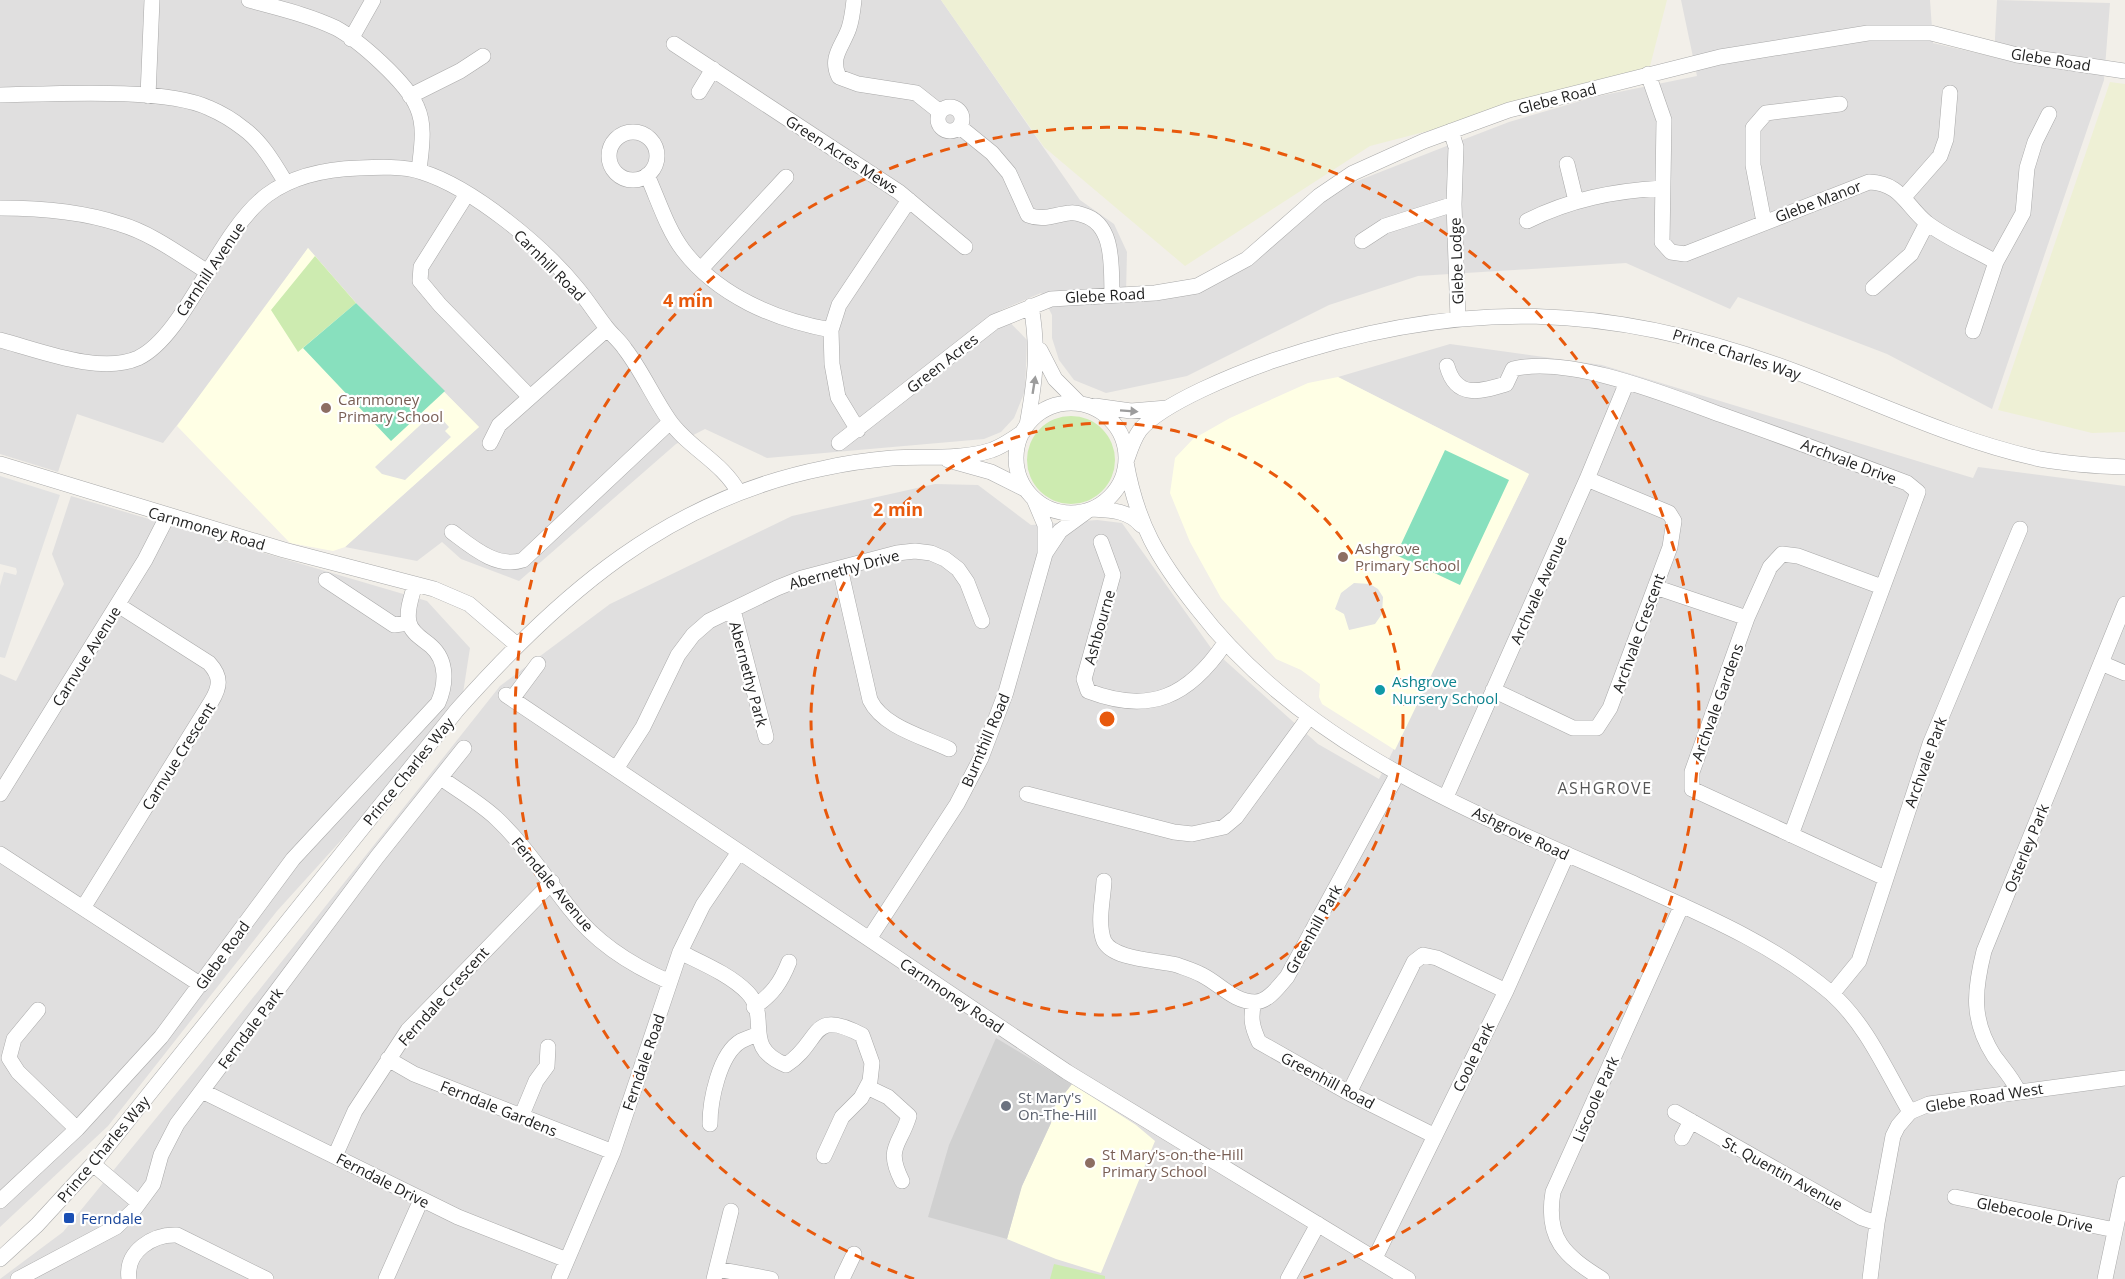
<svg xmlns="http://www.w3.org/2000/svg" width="2125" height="1279" font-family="'Open Sans',sans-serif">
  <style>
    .residential { fill: #e0dfdf }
    .education { fill: #ffffe5 }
    .religious { fill: #d0d0d0 }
    .farmland { fill: #eef0d5 }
    .grass { fill: #cdebb0 }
    .pitch { fill: #88e0be }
    .parking { fill: #e2e2e2 }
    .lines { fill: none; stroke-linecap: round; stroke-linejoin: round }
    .minor-casing { stroke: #a9a9a9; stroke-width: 16 }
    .minor { stroke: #fff; stroke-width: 15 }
    .oneway { fill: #9c9c9c }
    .ring { fill: none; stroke: #e8590c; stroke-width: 3; stroke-dasharray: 10 8 }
    .education-dot { fill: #8d6e63; stroke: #fff; stroke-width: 2 }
    .culture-dot { fill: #0f9aa8; stroke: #fff; stroke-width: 2 }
    .worship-dot { fill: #6b7280; stroke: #fff; stroke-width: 2 }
    .transit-dot { fill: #1a4fb4; stroke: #fff; stroke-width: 2 }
    .labels { text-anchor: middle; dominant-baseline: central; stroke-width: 4.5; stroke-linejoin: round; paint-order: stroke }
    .street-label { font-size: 15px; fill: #222; stroke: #fff }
    .education-label { font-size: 15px; fill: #785e54; stroke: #fff; text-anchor: start }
    .culture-label { font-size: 15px; fill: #0d838f; stroke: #fff; text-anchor: start }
    .worship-label { font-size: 15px; fill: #5b616d; stroke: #fff; text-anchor: start }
    .transit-label { font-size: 15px; fill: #164399; stroke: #fff; text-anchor: start }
    .neighbourhood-label { font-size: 16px; letter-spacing: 1.5px; fill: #555; stroke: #fff }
    .centre { fill: #e8590c; stroke: #fff; stroke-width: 3 }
    .ring-label { font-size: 18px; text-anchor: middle; font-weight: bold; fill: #e8590c; stroke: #fff; stroke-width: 4.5; stroke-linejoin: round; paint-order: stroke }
  </style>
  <rect width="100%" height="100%" fill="#f2efe9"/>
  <!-- residential -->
  <path class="residential" d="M0 0H941L1080 200 1114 224 1127 252 1126 294 1218 277 1319 196 1444 147 1509 122 1594 97 1697 76 1681 0H1930L1933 43 1994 57 1997 0 2110 3 2104 80 1992 409 1887 354 1738 297 1730 309 1626 263 1418 276 1329 305 1187 376 1106 393 1074 380 1059 360 1052 338V315L1041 293 999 311 1027 340 1025 391 1014 418 1001 432 984 439 767 458 705 429 676 444 519 581 461 559 442 542 417 561 345 547 479 427 356 303 308 248 224 365 163 443 77 414 58 472 0 454Z
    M1450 344 1602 365 1973 478 1978 467 2125 486V1279H0L63 1232 202 1062 500 686 610 604 792 516 935 484 978 485 1031 525 1097 520 1122 523 1211 648 1318 744 1379 779 1529 474 1338 377Z
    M71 496 427 601 470 648 463 693 404 771 277 911 108 1126 0 1227V674L16 681 64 584 52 554Z"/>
  <!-- education -->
  <path class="education" d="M308 248 356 303 479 427 345 547 333 551 290 543 177 426Z
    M1338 377 1529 474 1395 750 1322 704 1319 697 1320 684 1301 670 1276 659 1221 598 1190 542 1170 493 1175 458 1193 439 1230 418 1308 383Z
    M1072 1084 1136 1125 1155 1141 1101 1273 1056 1259 1007 1239 1021 1188 1051 1123 1054 1107Z"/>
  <!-- religious -->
  <path class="religious" d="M996 1038 1072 1084 1054 1107 1051 1123 1022 1186 1007 1239 928 1217 949 1145Z"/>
  <!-- farmland -->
  <path class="farmland" d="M941 0H1667L1648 74 1370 146 1185 266 1044 147Z
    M2110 82 2125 84V432L2092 433 1998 410Z"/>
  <!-- grass -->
  <path class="grass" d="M315 256 356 303 298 352 271 310Z
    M1027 460a44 44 0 1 1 88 0a44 44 0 1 1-88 0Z
    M1054 1264 1105 1276V1279H1050Z"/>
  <!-- pitch -->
  <path class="pitch" d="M356 303 445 391 391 441 303 348Z
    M1445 450 1509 480 1460 585 1396 555Z"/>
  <!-- parking -->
  <path class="parking" d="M431 415 438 422 441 418 449 427 445 431 451 437 405 480 382 474 375 467Z
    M0 476 60 495 5 658 0 657V586L4 572 16 575 17 572 16 568 0 564Z
    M1354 583 1370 584 1378 589 1383 597 1382 614 1375 624 1349 630 1344 614 1335 609 1341 593Z"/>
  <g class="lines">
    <defs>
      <path id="minor" d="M249 0C278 8 309 15 336 28 360 41 407 83 417 107 426 127 421 150 419 171
        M854 0C853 9 852 19 849 28 843 46 829 57 839 77L858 84 916 93 940 112
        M351 39 373 0
        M674 44 899 192 965 247
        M1648 74 1664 120 1662 242 1671 252 1685 254 1869 182C1901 183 1906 206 1927 223 1948 239 1974 249 1996 262
        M699 92 713 69
        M0 95C52 94 165 87 209 108 221 113 234 121 244 129 262 142 275 165 286 183
        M148 96 152 0
        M410 96 460 71 483 56
        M938 119a12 12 0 1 1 24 0a12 12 0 1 1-24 0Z
        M960 127 992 153 1009 173 1028 215C1043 221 1053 215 1069 213 1074 212 1078 213 1083 215 1115 224 1111 267 1112 293
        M1451 131 1456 147 1454 204 1458 319
        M609 156a24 24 0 1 1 48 0a24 24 0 1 1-48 0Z
        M1567 164 1576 201
        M647 175C658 199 667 229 683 250 718 296 776 320 831 330
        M467 194 421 267 420 281 440 305 530 397
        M1904 197 1940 156 1946 139 1950 93
        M0 208C41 208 81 211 120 224 151 233 179 254 206 271
        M1527 221C1571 199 1614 191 1662 188
        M1764 222 1753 165V128L1766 113 1840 104
        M1362 241 1385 226 1454 204
        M701 269 786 177
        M1873 288 1911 254 1927 223
        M1973 331 1996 262 2023 213 2027 168 2035 142 2049 114
        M0 340C39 350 100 375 138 358 186 335 217 233 267 195 294 175 327 169 359 168 379 167 403 166 422 172 473 188 543 246 577 288 587 300 596 314 606 327 612 335 620 341 625 349 642 371 653 397 669 420 688 448 723 462 739 493
        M1040 350 1055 379 1079 403
        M1447 366C1456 399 1480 392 1506 384L1513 369C1570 355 1667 395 1722 415 1784 437 1846 460 1907 483L1918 492 1791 835
        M1016 458a55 55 0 1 1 110 0a55 55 0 1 1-110 0Z
        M1095 406 1131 411 1167 408
        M1027 425C1035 382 1039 350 1031 306
        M858 430 838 397 832 364 831 330 839 305 909 200
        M490 443 499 425 607 329
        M839 443 994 322 1051 299 1155 293 1197 286 1247 259 1319 196 1353 173 1424 141 1509 110 1720 57 1868 33H1931L2017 55 2125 71
        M1127 459C1130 450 1134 438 1140 430 1162 403 1238 373 1272 361 1460 297 1613 302 1799 373 1878 403 1957 441 2040 459 2068 464 2097 466 2125 467
        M948 460 991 472 1025 489
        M1126 462C1137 524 1158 559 1197 608 1305 749 1479 815 1637 885 1704 915 1775 945 1831 993 1867 1025 1886 1071 1910 1112
        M0 464 284 550 434 589 469 604 517 645
        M1092 509C1110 510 1128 510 1141 525
        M452 532C472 547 497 569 523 560L670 422
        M1101 542 1113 575 1084 679 1088 691C1151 715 1189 696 1225 643
        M1046 552 1060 531 1086 512
        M840 568 870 700C883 727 924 737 949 749
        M326 580 394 625 409 623
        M1655 587 1747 618
        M1882 587 1798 556 1782 554 1770 567 1747 618 1692 772V789L1885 878
        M733 610 766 737
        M2101 663 2125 673
        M1493 690 1573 728H1597L1610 708 1670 547 1674 521 1669 513 1587 479
        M506 695 1067 1072 1408 1279
        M512 699 538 664
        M616 769 643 727 678 655 693 635 709 621 777 588 802 578 897 553 915 551 931 553 945 559 958 569 967 582 982 621
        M441 778C459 791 480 803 496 818 525 845 547 880 571 910 596 943 633 966 670 982
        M0 794 145 560 167 517
        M1027 794 1174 832 1192 834 1224 827 1236 817 1309 717
        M1446 797 1587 479 1627 382
        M0 854 201 985
        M1104 881C1103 900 1097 923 1104 941 1113 960 1159 960 1177 965 1185 968 1195 971 1202 975 1220 984 1234 1002 1255 1002 1268 1002 1279 986 1287 977L1398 773
        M83 908 211 702C220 687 222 677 209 663L118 605
        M869 939 957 804 981 758 1006 692 1045 554V525L1034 499
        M680 952C702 963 731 975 748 993 771 1018 741 1047 786 1065 822 1042 809 1007 862 1035L872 1063 870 1081 861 1098 842 1117 824 1156
        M1832 994 1859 961 1930 744 2020 529
        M1254 1002C1250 1018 1252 1027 1259 1042L1349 1093 1435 1136
        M754 1007C773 994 781 982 789 962
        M38 1010 14 1039 9 1058 18 1072 77 1129
        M388 1059 414 1074 613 1152
        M867 1087 888 1097 909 1116C900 1146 885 1147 902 1181
        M202 1091 458 1217 567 1260
        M2018 1091C2013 1079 2002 1067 1994 1056 1971 1020 1974 991 1984 951L2125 604
        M1349 1093 1414 962 1423 955 1437 958 1506 991
        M1675 1112 1862 1218 1877 1223
        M521 1117 536 1081 547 1066 548 1047
        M710 1124C710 1101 719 1054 741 1041 747 1038 753 1036 759 1034
        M1682 1138 1691 1121
        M335 1156 355 1111 408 1030 552 882
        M93 1164 139 1203
        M1955 1197 2115 1230
        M0 1201 77 1129 161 1037 293 859 438 703C446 685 448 661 431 646 423 639 411 633 409 622 406 610 412 596 415 584
        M1375 1258 1506 991 1567 854
        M0 1259 37 1225 93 1164 457 710C560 594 668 499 825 468 847 463 870 460 892 458 924 456 961 460 992 450 1003 446 1013 439 1023 432
        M717 1269 771 1279
        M18 1279 116 1227 133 1211 153 1184 161 1155 177 1124 377 857 464 748
        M129 1279C125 1251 153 1234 177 1235L266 1279
        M386 1279 421 1200
        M559 1279 613 1152 680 952 703 905 739 852
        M714 1279 731 1211
        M842 1279 854 1254
        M1288 1279 1318 1224
        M1602 1279C1565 1256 1545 1239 1553 1192L1682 905
        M1870 1279 1877 1223 1893 1136 1898 1126 1910 1112 1929 1104 2125 1078
        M2105 1279 2125 1184"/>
    </defs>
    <!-- minor casing -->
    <use href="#minor" class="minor-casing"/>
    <!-- minor -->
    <use href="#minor" class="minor"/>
  </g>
  <!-- one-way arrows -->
  <defs><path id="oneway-solid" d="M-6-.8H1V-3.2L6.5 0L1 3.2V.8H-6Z" transform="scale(1.5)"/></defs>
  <g class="oneway">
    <use href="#oneway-solid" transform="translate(1034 385) rotate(-81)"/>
    <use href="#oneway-solid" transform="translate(1129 411) rotate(4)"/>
  </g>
  <!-- distance rings -->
  <g class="ring">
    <circle cx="1107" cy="719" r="296"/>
    <path d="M914 1279A592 592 0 1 1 1300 1279"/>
  </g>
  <!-- markers -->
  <g class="education-dot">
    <circle cx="326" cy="408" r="6"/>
    <circle cx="1343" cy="557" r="6"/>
    <circle cx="1090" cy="1163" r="6"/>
  </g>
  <circle class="culture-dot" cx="1380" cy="690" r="6"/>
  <circle class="worship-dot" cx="1006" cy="1106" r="6"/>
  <rect class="transit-dot" x="63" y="1212" width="12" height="12" rx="3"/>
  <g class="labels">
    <!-- street labels -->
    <g class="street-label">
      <text transform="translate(2051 59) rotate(9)">Glebe Road</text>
      <text transform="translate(1557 98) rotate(-15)">Glebe Road</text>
      <text transform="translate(842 154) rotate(33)">Green Acres Mews</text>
      <text transform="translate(1818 201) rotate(-21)">Glebe Manor</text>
      <text transform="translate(1456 261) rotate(-92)">Glebe Lodge</text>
      <text transform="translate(550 265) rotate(45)">Carnhill Road</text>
      <text transform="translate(210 269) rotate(-56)">Carnhill Avenue</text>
      <text transform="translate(1105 295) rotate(-3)">Glebe Road</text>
      <text transform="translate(1737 354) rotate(18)">Prince Charles Way</text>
      <text transform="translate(942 363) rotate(-38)">Green Acres</text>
      <text transform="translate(1849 461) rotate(21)">Archvale Drive</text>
      <text transform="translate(207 528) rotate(16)">Carnmoney Road</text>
      <text transform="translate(844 569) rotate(-15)">Abernethy Drive</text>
      <text transform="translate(1538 590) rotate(-66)">Archvale Avenue</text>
      <text transform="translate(1099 627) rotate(-74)">Ashbourne</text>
      <text transform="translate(1638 633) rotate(-70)">Archvale Crescent</text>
      <text transform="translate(86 656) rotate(-58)">Carnvue Avenue</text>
      <text transform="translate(749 674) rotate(75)">Abernethy Park</text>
      <text transform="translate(1717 702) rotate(-70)">Archvale Gardens</text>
      <text transform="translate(985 740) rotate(-67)">Burnthill Road</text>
      <text transform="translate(178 756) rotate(-58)">Carnvue Crescent</text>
      <text transform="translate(1925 762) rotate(-70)">Archvale Park</text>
      <text transform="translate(408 771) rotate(-51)">Prince Charles Way</text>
      <text transform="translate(1521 833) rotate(25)">Ashgrove Road</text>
      <text transform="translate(2026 848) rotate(-68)">Osterley Park</text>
      <text transform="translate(553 884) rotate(50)">Ferndale Avenue</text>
      <text transform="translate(1313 929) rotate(-61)">Greenhill Park</text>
      <text transform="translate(222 955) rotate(-54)">Glebe Road</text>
      <text transform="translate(952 995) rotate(34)">Carnmoney Road</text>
      <text transform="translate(443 996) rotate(-48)">Ferndale Crescent</text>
      <text transform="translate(250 1028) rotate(-53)">Ferndale Park</text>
      <text transform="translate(1473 1057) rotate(-64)">Coole Park</text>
      <text transform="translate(643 1062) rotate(-71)">Ferndale Road</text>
      <text transform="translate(1328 1080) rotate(28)">Greenhill Road</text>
      <text transform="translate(1984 1097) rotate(-9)">Glebe Road West</text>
      <text transform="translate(1595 1099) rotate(-66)">Liscoole Park</text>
      <text transform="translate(499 1108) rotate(22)">Ferndale Gardens</text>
      <text transform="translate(103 1149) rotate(-50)">Prince Charles Way</text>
      <text transform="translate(1783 1173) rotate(29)">St. Quentin Avenue</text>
      <text transform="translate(383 1180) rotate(27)">Ferndale Drive</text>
      <text transform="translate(2035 1214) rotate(12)">Glebecoole Drive</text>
    </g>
    <!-- education labels -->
    <g class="education-label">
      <text x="338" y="399">Carnmoney<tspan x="338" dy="17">Primary School</tspan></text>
      <text x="1355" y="548">Ashgrove<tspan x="1355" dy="17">Primary School</tspan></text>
      <text x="1102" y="1154">St Mary's-on-the-Hill<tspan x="1102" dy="17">Primary School</tspan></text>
    </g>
    <!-- culture labels -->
    <g class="culture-label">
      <text x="1392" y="681">Ashgrove<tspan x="1392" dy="17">Nursery School</tspan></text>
    </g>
    <!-- worship labels -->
    <g class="worship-label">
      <text x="1018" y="1097">St Mary's<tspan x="1018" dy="17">On-The-Hill</tspan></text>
    </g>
    <!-- transit labels -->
    <g class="transit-label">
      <text x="81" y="1218">Ferndale</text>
    </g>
    <!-- neighbourhood labels -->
    <g class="neighbourhood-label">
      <text x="1605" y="788">ASHGROVE</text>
    </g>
  </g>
  <circle cx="1107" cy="719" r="9" class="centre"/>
  <g class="ring-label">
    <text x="688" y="307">4 min</text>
    <text x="898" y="516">2 min</text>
  </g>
</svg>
